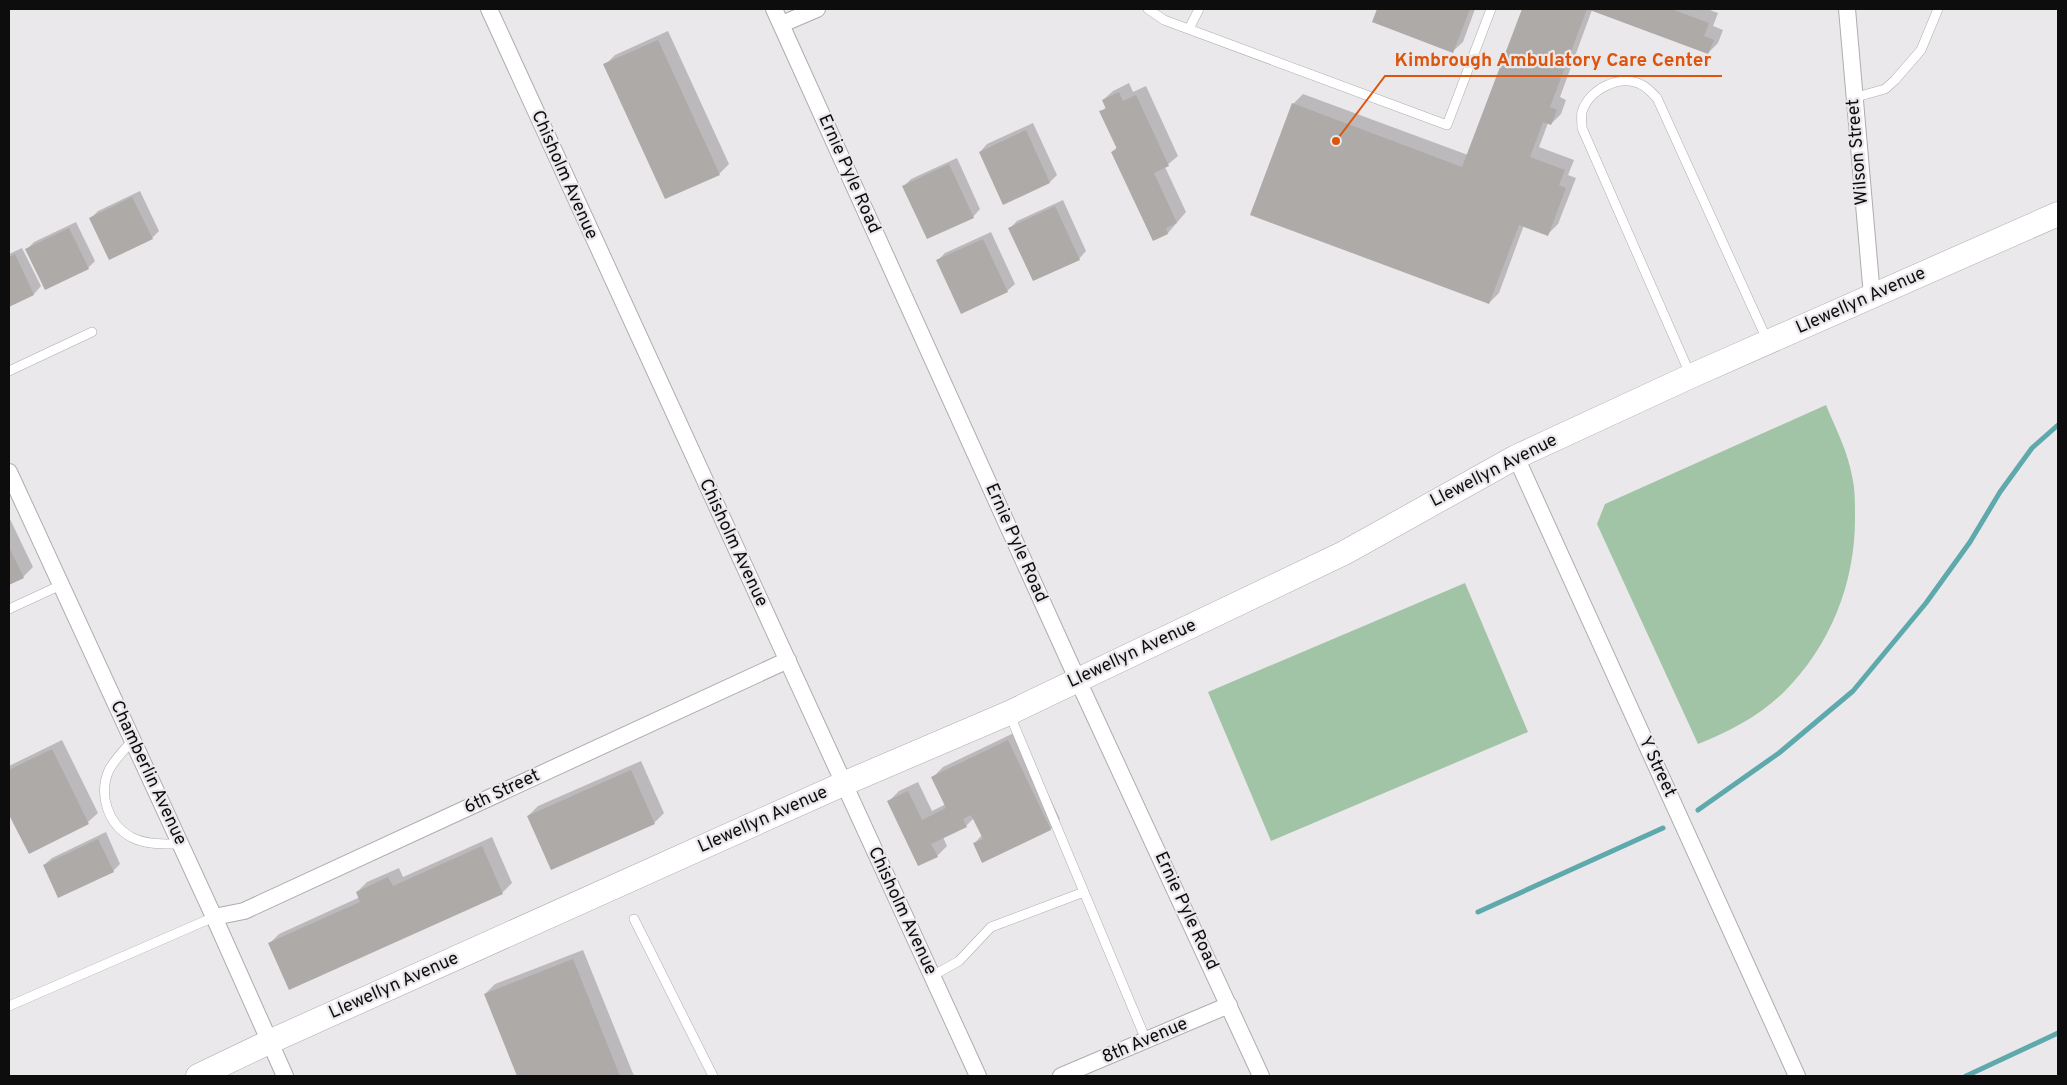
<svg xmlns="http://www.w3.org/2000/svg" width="2067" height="1085" font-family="Overpass,sans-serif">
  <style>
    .green { fill: #a1c4a6 }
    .shadow { fill: #0003 }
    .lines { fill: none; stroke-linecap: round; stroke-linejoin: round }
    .stream { stroke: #5ea9ac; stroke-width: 5 }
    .building { fill: #adaaa8 }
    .lane-casing { stroke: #aeacaf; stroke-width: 10 }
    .street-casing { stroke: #aeacaf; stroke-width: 18 }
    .secondary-casing { stroke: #aeacaf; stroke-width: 25 }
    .lane { stroke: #fff; stroke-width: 9 }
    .street { stroke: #fff; stroke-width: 16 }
    .secondary { stroke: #fff; stroke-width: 24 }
    .labels { text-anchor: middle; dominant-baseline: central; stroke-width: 4.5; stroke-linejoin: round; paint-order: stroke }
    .street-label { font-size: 18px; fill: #0e0d0e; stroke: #ebe8eb }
    .leader { fill: none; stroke: #dd550c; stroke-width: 2 }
    .callout-dot { fill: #dd550c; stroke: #ebe8eb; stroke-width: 2 }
    .callout-label { font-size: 19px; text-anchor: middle; font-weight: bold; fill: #dd550c; stroke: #ebe8eb; stroke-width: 4.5; stroke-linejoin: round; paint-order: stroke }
  </style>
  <rect width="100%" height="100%" fill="#ebe8eb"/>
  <!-- green -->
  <path class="green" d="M1826 405C1835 427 1848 452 1852 476 1855 488 1855 502 1855 514 1856 582 1831 645 1783 693 1759 716 1729 732 1698 744L1597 524 1605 504Z
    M1465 583 1528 732 1271 841 1208 692Z"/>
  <!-- shadow -->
  <path class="shadow" d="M1378 9H1475L1463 42 1453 51 1373 22Z
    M1523 9H1707L1718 13 1713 26 1723 30 1718 43 1708 53 1592 10 1560 97 1566 100 1561 114 1551 124 1548 123 1539 147 1574 160 1568 175 1576 178 1558 224 1548 234 1524 225 1499 293 1489 303 1293 104 1303 94 1468 155Z
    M668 31 729 164 719 174 605 65 615 55Z
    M1129 83 1133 92 1146 86 1178 156 1165 167 1186 212 1168 233 1153 240 1112 152 1117 147 1101 112 1106 107 1103 100 1113 91Z
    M1033 123 1057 175 1050 182 980 152 987 144Z
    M957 158 980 209 973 217 904 186 911 179Z
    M140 191 159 231 152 238 90 219 98 211Z
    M1063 200 1086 251 1079 259 1010 228 1017 221Z
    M76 222 95 261 88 268 27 249 34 242Z
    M991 232 1015 284 1007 291 937 261 945 253Z
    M22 248 41 286 34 294 9 306V254Z
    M9 517 33 567 23 577 9 584Z
    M1018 731 1060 819 1051 829 983 861 974 844 982 835 974 818 966 826 943 837 947 846 937 856 889 801 899 791 918 782 932 811 946 804 933 777 943 767Z
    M62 740 98 813 88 822 29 852 9 812V766Z
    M641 761 664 813 654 823 528 816 538 806Z
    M106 832 120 864 113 871 44 865 52 858Z
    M492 837 512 883 502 893 269 944 279 934 360 897 357 892 367 882 399 868 403 877Z
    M583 950 634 1076H518L485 994 495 984Z"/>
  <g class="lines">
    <!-- stream -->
    <path class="stream" d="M1698 810 1779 753 1853 691 1926 603 1970 542 2000 492 2032 448 2058 425
      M1478 912 1663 828
      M1966 1076 2058 1033"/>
  </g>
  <!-- building -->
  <path class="building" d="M1377 9H1470L1453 53 1372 22Z
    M1522 9H1671L1709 23 1704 36 1714 40 1708 54 1587 9 1550 107 1557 110 1551 125 1543 122 1530 157 1565 170 1559 185 1566 188 1548 236 1519 225 1489 304 1250 215 1292 103 1462 167Z
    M658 40 720 175 665 199 603 64Z
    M1119 92 1123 101 1136 95 1169 166 1154 173 1177 223 1166 228 1168 234 1153 241 1111 152 1117 149 1099 111 1106 109 1102 100Z
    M1026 130 1050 183 1003 205 979 152Z
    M949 164 974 218 927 239 902 186Z
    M132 197 153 239 109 260 89 218Z
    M1055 206 1080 260 1033 281 1008 228Z
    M69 228 89 269 45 290 25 249Z
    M983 239 1008 292 961 314 936 260Z
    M15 254 34 295 9 307V257Z
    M9 547 24 578 9 585Z
    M1008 740 1051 830 982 863 973 843 983 839 971 815 963 819 967 827 931 844 938 857 918 866 887 801 908 791 922 820 946 808 931 777Z
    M52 749 89 824 29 854 9 815V770Z
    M631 770 655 824 551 870 527 816Z
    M98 839 114 872 58 898 43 865Z
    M482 846 503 894 289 990 268 943 360 902 356 892 388 877 393 886Z
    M573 959 620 1076H517L484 994Z"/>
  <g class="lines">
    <defs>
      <path id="lane" d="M1148 9 1164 20 1447 125 1491 9
        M1189 29 1199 9
        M1853 98 1885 89 1895 80 1921 50 1938 9
        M9 371 92 332
        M1690 374 1582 128C1582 123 1581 117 1582 112 1589 89 1621 73 1642 85 1648 88 1653 94 1657 98L1768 342
        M9 609 61 585
        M1009 713 1146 1040
        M133 740C124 750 115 759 109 770 98 795 108 824 131 837 146 845 164 844 181 844
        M634 919 713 1076
        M932 976 959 961 991 927 1084 892
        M9 1006 214 917"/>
      <path id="street" d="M489 9 978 1076
        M774 9 1069 661 1261 1076
        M1847 9 1872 296
        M782 24 817 9
        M1516 457 1797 1076
        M9 472 214 917 285 1076
        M214 917 244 911 788 660
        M1061 1076 1229 1005"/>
      <path id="secondary" d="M198 1076 269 1042 843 784 1009 713 1344 553 1516 457 1691 376 2058 214"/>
    </defs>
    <!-- lane casing -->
    <use href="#lane" class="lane-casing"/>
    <!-- street casing -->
    <use href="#street" class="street-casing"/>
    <!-- secondary casing -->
    <use href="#secondary" class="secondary-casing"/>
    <!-- lane -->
    <use href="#lane" class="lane"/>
    <!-- street -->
    <use href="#street" class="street"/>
    <!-- secondary -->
    <use href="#secondary" class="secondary"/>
  </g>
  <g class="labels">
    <!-- street labels -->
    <g class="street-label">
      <text transform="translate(1858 152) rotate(-95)">Wilson Street</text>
      <text transform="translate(849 174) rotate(66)">Ernie Pyle Road</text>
      <text transform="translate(564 175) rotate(66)">Chisholm Avenue</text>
      <text transform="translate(1861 301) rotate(-24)">Llewellyn Avenue</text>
      <text transform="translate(1494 471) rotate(-27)">Llewellyn Avenue</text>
      <text transform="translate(733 543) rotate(65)">Chisholm Avenue</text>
      <text transform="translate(1016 543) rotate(66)">Ernie Pyle Road</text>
      <text transform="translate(1132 654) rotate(-25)">Llewellyn Avenue</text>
      <text transform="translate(1657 767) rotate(65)">Y Street</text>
      <text transform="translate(148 773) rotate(65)">Chamberlin Avenue</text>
      <text transform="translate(502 792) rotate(-25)">6th Street</text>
      <text transform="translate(763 820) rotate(-24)">Llewellyn Avenue</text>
      <text transform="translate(902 911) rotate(65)">Chisholm Avenue</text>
      <text transform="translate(1186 911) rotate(65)">Ernie Pyle Road</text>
      <text transform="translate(394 986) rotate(-24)">Llewellyn Avenue</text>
      <text transform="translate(1145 1041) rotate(-23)">8th Avenue</text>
    </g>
  </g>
  <!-- callouts -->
  <path class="leader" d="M1336 141L1385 76H1722"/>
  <circle class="callout-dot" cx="1336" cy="141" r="5"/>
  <g class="callout-label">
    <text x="1553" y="66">Kimbrough Ambulatory Care Center</text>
  </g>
  <!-- border -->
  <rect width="2067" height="1085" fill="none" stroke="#0e0d0e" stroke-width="20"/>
</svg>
